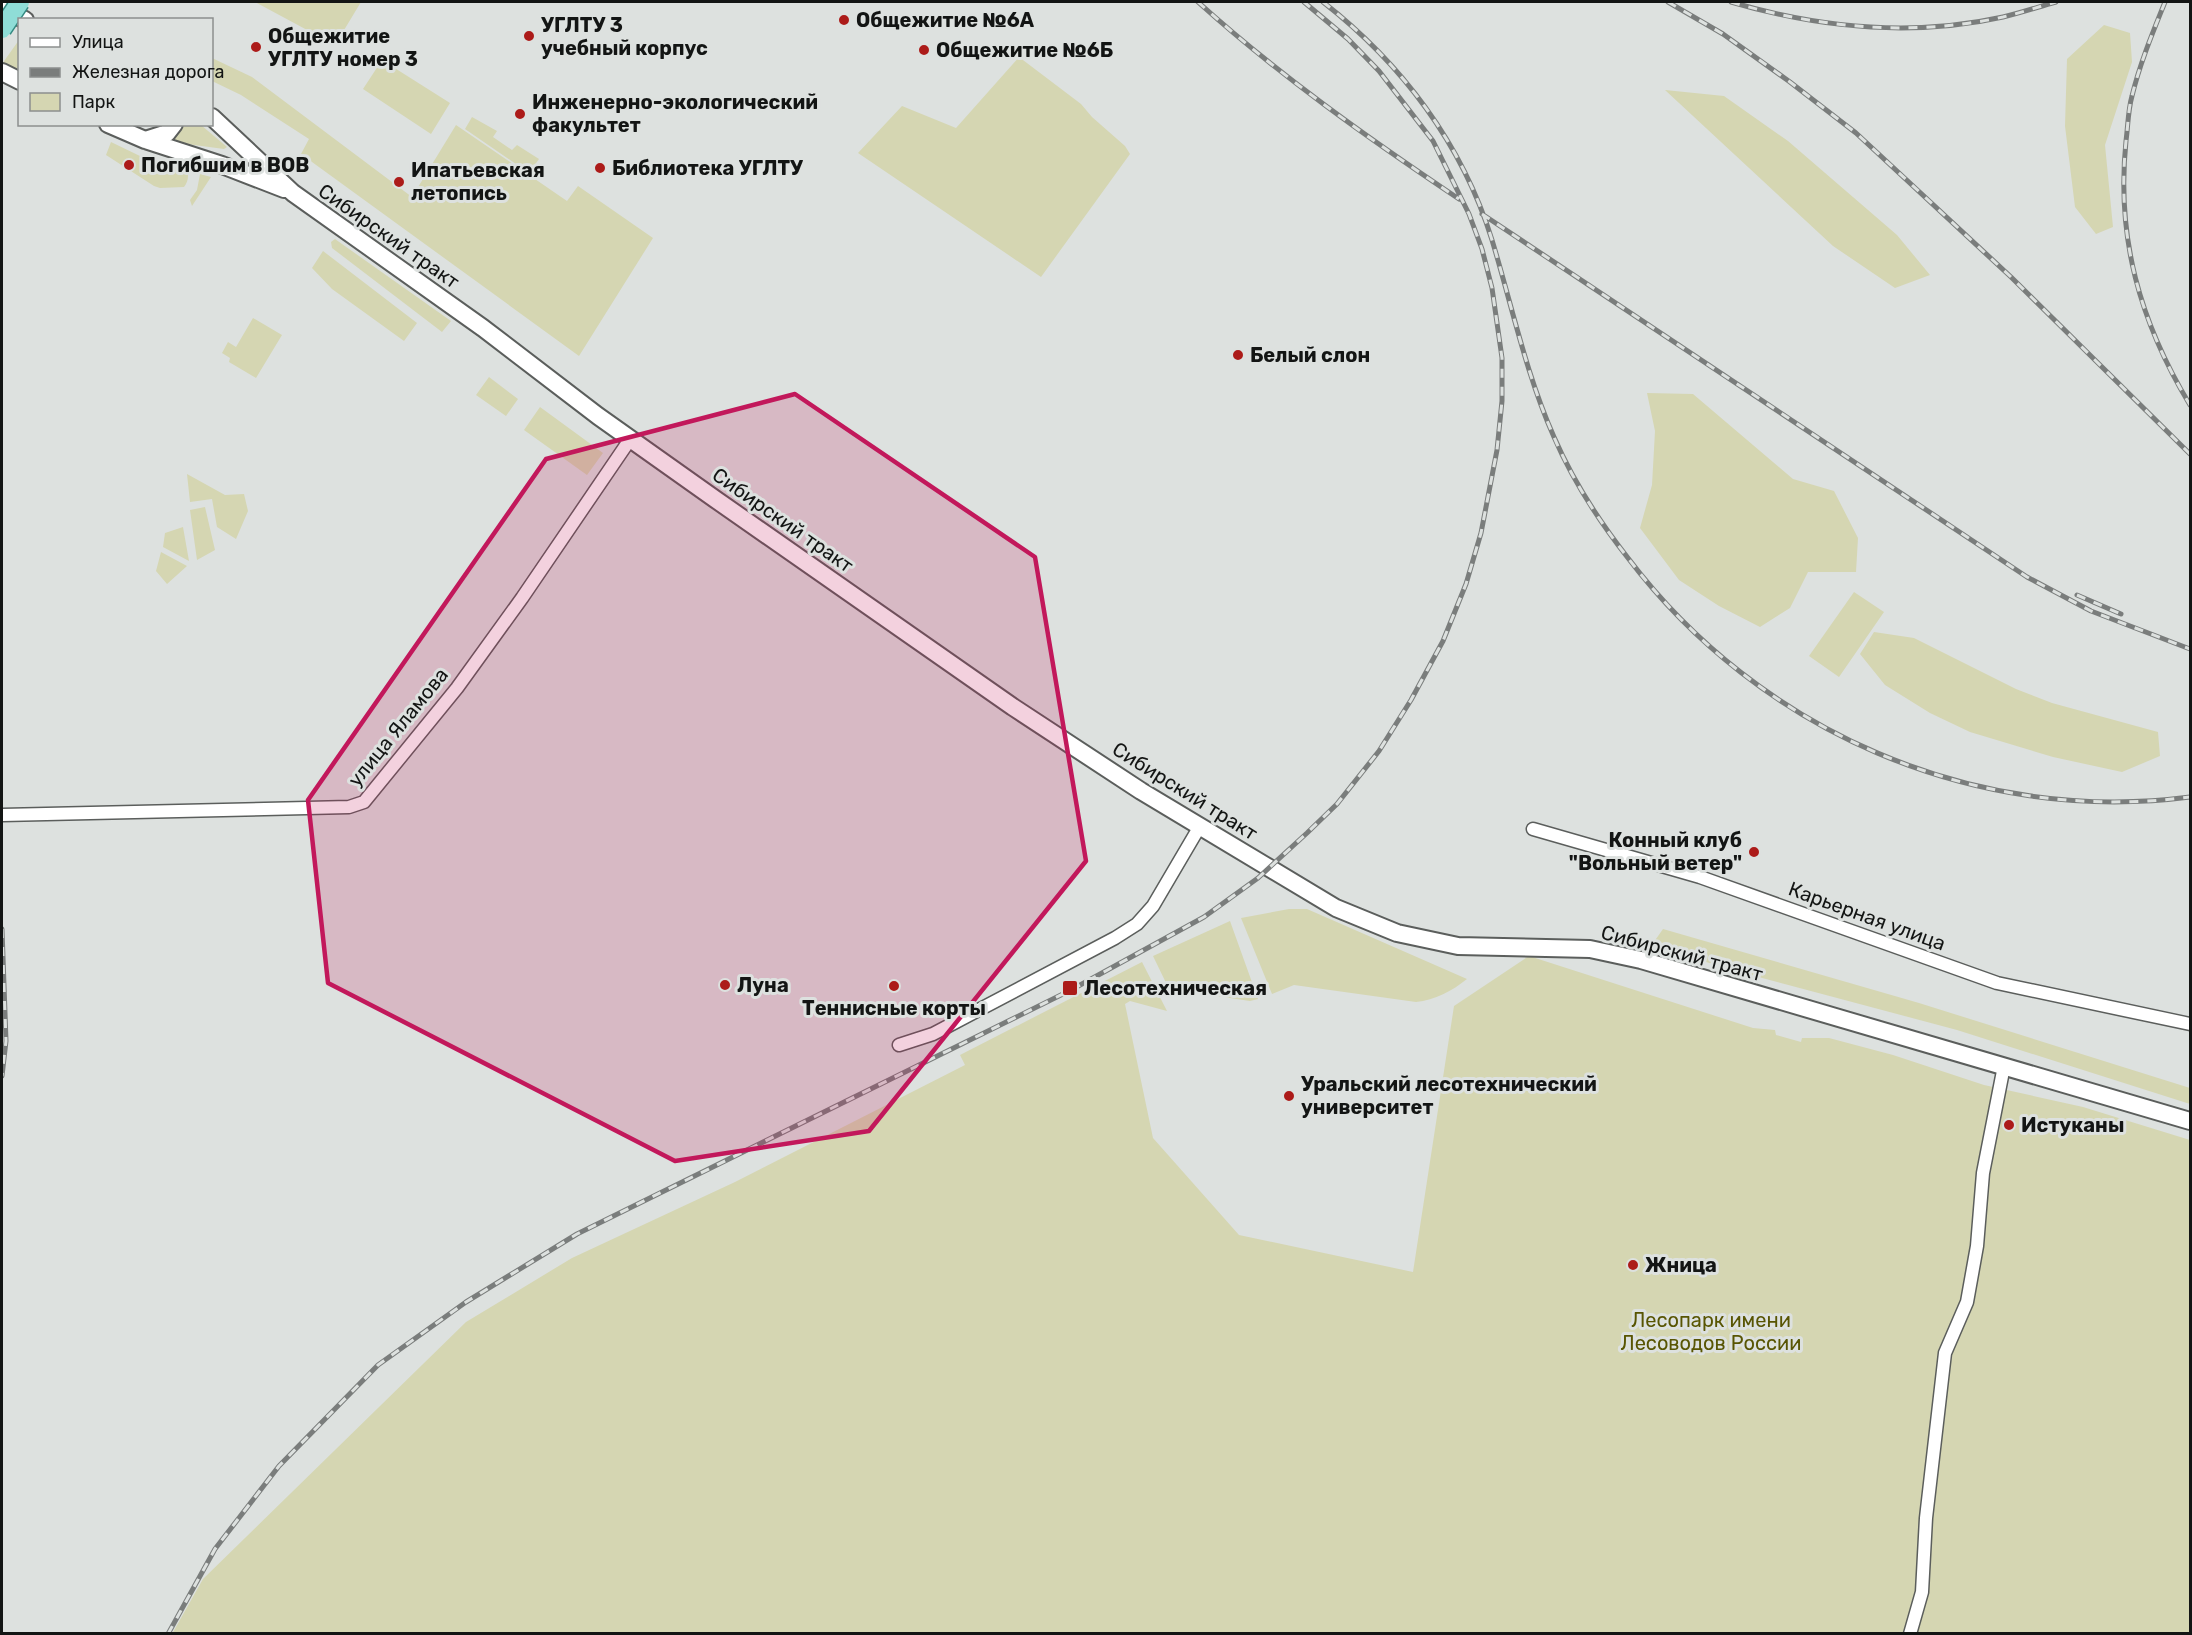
<svg xmlns="http://www.w3.org/2000/svg" width="2192" height="1635" font-family="Rubik,sans-serif">
  <style>
    .green { fill: #d5d6b2 }
    .lines { fill: none; stroke-linecap: round; stroke-linejoin: round }
    .street-casing { stroke: #5b5e5c; stroke-width: 15 }
    .secondary-casing { stroke: #5b5e5c; stroke-width: 20 }
    .street { stroke: #fff; stroke-width: 12 }
    .secondary { stroke: #fff; stroke-width: 16 }
    .rail-casing { stroke: #7a7d7c; stroke-width: 5 }
    .rail { stroke: #dde1df; stroke-width: 3; stroke-dasharray: 9; stroke-linecap: butt }
    .primary-bridge-casing { stroke: #338981; stroke-width: 21; stroke-linecap: butt }
    .primary-bridge { stroke: #8fddd7; stroke-width: 18 }
    .marked { fill: #c2185b; fill-opacity: 0.2; stroke: #c2185b; stroke-width: 4.5; stroke-linejoin: round }
    .poi-dot { fill: #ac1b19; stroke: #dde1df; stroke-width: 2 }
    .labels { text-anchor: middle; dominant-baseline: central; stroke-width: 6; stroke-linejoin: round; paint-order: stroke }
    .poi-label { font-size: 20px; font-weight: bold; fill: #131514; stroke: #dde1df; text-anchor: start }
    .street-label { font-size: 20px; fill: #131514; stroke: #dde1df }
    .park-label { font-size: 20px; fill: #585503; stroke: #dde1df }
  </style>
  <rect width="100%" height="100%" fill="#dde1df"/>
  <!-- green -->
  <path class="green" d="M255 2H361L335 45Z
    M2104 25 2130 33 2132 62 2105 145 2113 227 2096 234 2075 207 2065 126 2067 59Z
    M19 40V72L2 64Z
    M1019 57 1081 104 1092 117 1125 146 1130 154 1041 277 858 153 902 106 956 128Z
    M212 58 252 77 412 197 456 125 567 201 578 186 653 238 579 356 301 154 309 139 241 95 212 81Z
    M382 60 450 103 431 134 363 89Z
    M1665 90 1724 96 1788 141 1897 235 1930 275 1895 288 1833 246Z
    M472 117 497 131 493 137 512 150 517 145 539 159 529 173 465 129Z
    M185 125H201L227 147 224 149 172 142Z
    M111 142 142 157 187 170C189 176 188 182 184 187L160 188 154 186 106 155Z
    M200 174 211 177 192 206 190 200 197 190Z
    M335 239 342 244 451 321 442 332 332 248 331 242Z
    M323 251 417 323 404 341 332 289 312 268Z
    M253 318 282 335 256 378 229 362 230 358 222 353 228 342 236 347Z
    M489 377 518 399 506 416 476 395Z
    M1647 393 1693 394 1793 479 1834 491 1858 538 1856 572H1808L1790 608 1760 627 1719 606 1679 580 1640 528 1652 485 1655 431Z
    M540 407 603 453 587 475 524 430Z
    M187 474 225 495 244 494 248 511 236 539 217 527 212 499 190 502Z
    M205 507 215 550 197 560 190 510Z
    M183 527 189 561 163 547 165 533Z
    M161 552 187 566 167 584 156 571Z
    M1854 592 1884 612 1839 677 1809 656Z
    M1874 632 1914 638 2016 689 2052 703 2158 732 2160 756 2122 772 2053 757 1970 732 1930 713 1885 685 1860 654Z
    M1289 909H1307L1467 979C1452 991 1435 1000 1416 1002L1294 985 1272 994 1241 918Z
    M1230 921 1258 999 1250 1001 1169 989 1153 956Z
    M1663 929 1919 1003 2190 1088V1104L1957 1030 1751 975 1651 946Z
    M1529 956 1753 1028 1775 1030 1776 1035 1801 1042 1802 1038H1829L1893 1055 1984 1085 2083 1107 2190 1140V1633L172 1634 203 1579 466 1322 572 1258 735 1182 965 1065 960 1055 1142 962 1167 1011 1130 1001 1125 1004 1153 1138 1239 1235 1413 1272 1454 1006Z"/>
  <g class="lines">
    <defs>
      <path id="street" d="M2 815 349 807 364 802 457 688 522 598 631 438
        M1533 829 1700 877 1997 983 2190 1024
        M899 1045 933 1034 1115 938 1137 924 1153 906 1200 826
        M1910 1634 1922 1592 1926 1518 1945 1353 1967 1302 1977 1246 1983 1173 2004 1066"/>
      <path id="secondary" d="M2 8 25 20
        M2 72 20 81
        M212 117 293 193 483 328 598 416 715 499 1013 707 1141 791 1336 908 1397 933 1458 946 1590 949 1641 960 2190 1121
        M108 124 145 140 222 165 284 189
        M145 140 167 133 174 124"/>
    </defs>
    <!-- street casing -->
    <use href="#street" class="street-casing"/>
    <!-- secondary casing -->
    <use href="#secondary" class="secondary-casing"/>
    <!-- street -->
    <use href="#street" class="street"/>
    <!-- secondary -->
    <use href="#secondary" class="secondary"/>
    <defs>
      <path id="rail" d="M1198 2C1279 75 1368 138 1459 199
        M1323 2C1401 63 1462 143 1492 240 1512 306 1526 374 1554 437 1573 481 1599 521 1628 558 1759 731 1974 825 2190 797
        M1668 2 1723 34 1790 82 1856 133 2011 277 2190 454
        M1731 2C1820 28 1912 37 2003 17 2020 13 2038 7 2056 2
        M2165 2C2153 32 2140 63 2132 96 2128 110 2128 126 2126 141 2116 238 2140 322 2190 405
        M1482 214 2027 577 2091 611 2190 649
        M2077 595 2121 614
        M2 929 6 1041 2 1076
        M168 1634 215 1549 279 1466 378 1365 466 1302 577 1234 1071 990 1204 917 1258 878 1307 833 1337 804 1379 751 1411 700 1443 641 1466 584 1481 533 1497 450 1502 401V358L1492 288 1482 249 1469 214 1433 141 1379 71 1348 39 1304 2"/>
    </defs>
    <!-- rail casing -->
    <use href="#rail" class="rail-casing"/>
    <!-- rail -->
    <use href="#rail" class="rail"/>
    <defs>
      <path id="primary-bridge" d="M2 29 20 2"/>
    </defs>
    <!-- primary-bridge casing -->
    <use href="#primary-bridge" class="primary-bridge-casing"/>
    <!-- primary-bridge -->
    <use href="#primary-bridge" class="primary-bridge"/>
  </g>
  <!-- marked area -->
  <path class="marked" d="M795 394 1035 557 1086 861 869 1131 675 1161 328 983 308 800 546 459Z"/>
  <!-- markers -->
  <g class="poi-dot">
    <circle cx="844" cy="20" r="6"/>
    <circle cx="529" cy="36" r="6"/>
    <circle cx="256" cy="47" r="6"/>
    <circle cx="924" cy="50" r="6"/>
    <circle cx="520" cy="114" r="6"/>
    <circle cx="129" cy="165" r="6"/>
    <circle cx="600" cy="168" r="6"/>
    <circle cx="399" cy="182" r="6"/>
    <circle cx="1238" cy="355" r="6"/>
    <circle cx="1754" cy="852" r="6"/>
    <circle cx="725" cy="985" r="6"/>
    <circle cx="894" cy="986" r="6"/>
    <rect x="1062" y="980" width="16" height="16" rx="3"/>
    <circle cx="1289" cy="1096" r="6"/>
    <circle cx="2009" cy="1125" r="6"/>
    <circle cx="1633" cy="1265" r="6"/>
  </g>
  <g class="labels">
    <!-- poi labels -->
    <g class="poi-label">
      <text x="856" y="20">Общежитие №6А</text>
      <text x="541" y="25">УГЛТУ 3<tspan x="541" dy="23">учебный корпус</tspan></text>
      <text x="268" y="36">Общежитие<tspan x="268" dy="23">УГЛТУ номер 3</tspan></text>
      <text x="936" y="50">Общежитие №6Б</text>
      <text x="532" y="102">Инженерно-экологический<tspan x="532" dy="23">факультет</tspan></text>
      <text x="141" y="165">Погибшим в ВОВ</text>
      <text x="612" y="168">Библиотека УГЛТУ</text>
      <text x="411" y="170">Ипатьевская<tspan x="411" dy="23">летопись</tspan></text>
      <text x="1250" y="355">Белый слон</text>
      <text x="1742" y="840" text-anchor="end">Конный клуб<tspan x="1742" dy="23">"Вольный ветер"</tspan></text>
      <text x="737" y="985">Луна</text>
      <text x="1084" y="988">Лесотехническая</text>
      <text x="894" y="1008" text-anchor="middle">Теннисные корты</text>
      <text x="1301" y="1084">Уральский лесотехнический<tspan x="1301" dy="23">университет</tspan></text>
      <text x="2021" y="1125">Истуканы</text>
      <text x="1645" y="1265">Жница</text>
    </g>
    <!-- street labels -->
    <g class="street-label">
      <text transform="translate(389 236) rotate(35)">Сибирский тракт</text>
      <text transform="translate(783 520) rotate(35)">Сибирский тракт</text>
      <text transform="translate(398 727) rotate(-51)">улица Яламова</text>
      <text transform="translate(1185 791) rotate(32)">Сибирский тракт</text>
      <text transform="translate(1867 916) rotate(20)">Карьерная улица</text>
      <text transform="translate(1682 953) rotate(15)">Сибирский тракт</text>
    </g>
    <!-- park labels -->
    <g class="park-label">
      <text x="1711" y="1320">Лесопарк имени<tspan x="1711" dy="23">Лесоводов России</tspan></text>
    </g>
  </g>
  <!-- border -->
  <rect width="2192" height="1635" fill="none" stroke="#131514" stroke-width="6"/>
  <!-- legend -->
  <rect x="18" y="18" width="195" height="108" fill="#dde1df" stroke="#8c8f8e" stroke-width="1.5"/>
  <rect x="30" y="38" width="30" height="9" fill="#ffffff" stroke="#8c8f8e" stroke-width="1.5"/>
  <text x="72" y="48" font-size="18" fill="#131514">Улица</text>
  <rect x="30" y="68" width="30" height="9" fill="#7a7d7c" stroke="#8c8f8e" stroke-width="1.5"/>
  <text x="72" y="78" font-size="18" fill="#131514">Железная дорога</text>
  <rect x="30" y="93" width="30" height="18" fill="#d5d6b2" stroke="#8c8f8e" stroke-width="1.5"/>
  <text x="72" y="108" font-size="18" fill="#131514">Парк</text>
</svg>
